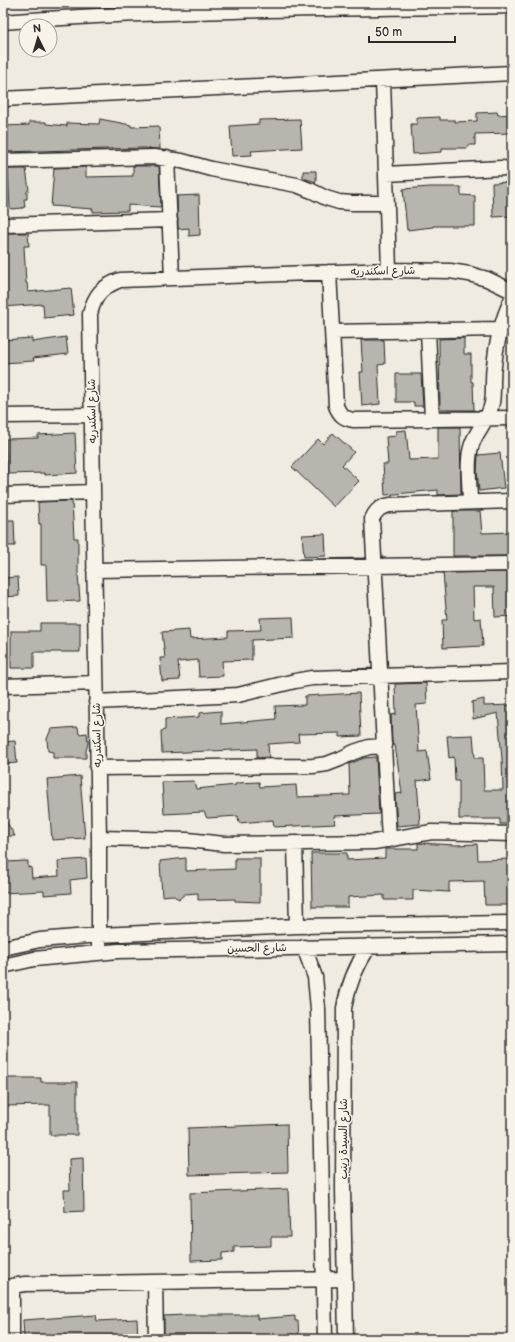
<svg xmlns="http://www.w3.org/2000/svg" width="515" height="1342" font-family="'Balsamiq Sans','Playpen Sans Arabic',sans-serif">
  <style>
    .building { fill: #b8b5ae; stroke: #2b2b2b }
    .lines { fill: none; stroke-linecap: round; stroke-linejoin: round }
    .minor-casing { stroke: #2b2b2b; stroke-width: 17 }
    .minor { stroke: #f7f3e8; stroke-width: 14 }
    .labels { text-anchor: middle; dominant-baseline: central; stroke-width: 3; stroke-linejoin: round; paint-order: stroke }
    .street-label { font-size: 11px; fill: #2b2b2b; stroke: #f7f3e8 }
  </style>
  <rect width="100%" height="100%" fill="#efebe0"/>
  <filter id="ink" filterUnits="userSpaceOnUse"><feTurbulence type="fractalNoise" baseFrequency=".025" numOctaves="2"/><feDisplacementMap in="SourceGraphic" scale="8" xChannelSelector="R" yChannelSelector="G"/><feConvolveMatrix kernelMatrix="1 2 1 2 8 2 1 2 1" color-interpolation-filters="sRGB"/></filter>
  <g filter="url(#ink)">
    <!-- building -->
    <path class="building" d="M497 112 498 115 512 114V133L475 134V145H468V148H442V152L413 154 411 124H417V118L440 117V120H455V122L477 121V113Z
      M100 119 131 125V127L159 126 160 149 142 148 3 152V126L29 125V122H46V124L67 126V123L99 124Z
      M300 119 302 148 251 151 252 155 232 156 230 126 259 124V120Z
      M133 166H159L161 207 128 205V211L93 212V209L51 206 54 168 86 167V177L133 176Z
      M8 169H26L29 190 27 191V199H24L25 207H23V208L11 209 10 208Z
      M303 171H316V182L303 178Z
      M512 182V216L493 217 492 183Z
      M430 187H461V195L475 196V226H433V227L407 230 403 189Z
      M199 195 200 235 189 236V228L178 229 177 196Z
      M3 233H28L29 246H24L26 283H27L28 292 71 288 74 315 44 318 43 304 3 307Z
      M66 337 68 354 33 358 34 361 3 363V340L32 338V342Z
      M464 338V354H471V382H473L474 410H440L439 339Z
      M361 340H384L385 364 378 365 380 404 362 406 360 372H363Z
      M396 374H421L423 406H414V402H396Z
      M438 427H460L461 494 438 495V490L385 495 383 464H388L386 437 396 436V431L406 430 409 460 438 459Z
      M75 433 77 473 45 475 44 473 7 474 6 439 38 438V435Z
      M333 433 354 452 342 465 359 481 334 507 292 467 318 439 323 444Z
      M500 453 504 488 479 491 477 472 478 455Z
      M72 501 74 538H78V574L80 601 47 602 46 565H41V524H39L38 502Z
      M453 511H480L482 533 512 532V556H453Z
      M3 520H14L15 546H3Z
      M325 534 326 556 304 557 302 535Z
      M512 572V616L495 617 494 587H473L474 619 481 618 483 646 443 648 442 620H447L443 573Z
      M18 577 19 596 3 597V578Z
      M293 617 294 638 252 640V660L222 661 223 676 199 677 198 660 178 662 180 680 162 681 160 658H165L162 632 189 630 190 639 228 637V631L261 630 260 618Z
      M40 623H80V652H34V668H11V631H40Z
      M426 683 427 704 416 705 419 752 427 751 431 779 417 781 420 824 397 826 395 794 402 793 395 745H393L392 742 391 715 396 714 395 684Z
      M359 693 361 736 340 737V733L298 734 299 742 268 744 269 757 257 758V749L162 753 161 731 165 730V719L199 717V713L221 711V724L276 719 275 706 305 705V696Z
      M484 699V706L512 705V824H500V819H459V781H455L454 757 449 758 447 736 473 735 475 758H483L484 790H503L502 759 498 713 473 719 472 702Z
      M78 727 79 734 87 733 88 743 86 751V758H53V752L48 751 47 739 51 729Z
      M15 741 17 763 3 764V742Z
      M376 757 379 814 334 816 335 824 274 827 273 820 239 823 238 816 207 818 204 812 164 814 162 782 194 781 196 789 236 785V783L259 782 260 787 296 785 297 797 350 795 349 764 364 758Z
      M80 776 85 838 52 840 47 779Z
      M3 816 15 836H3Z
      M418 843 456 845 477 844 478 860 512 859V905H485L484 881 449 882V892L413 890V900H384V895L348 897V907H312L311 853H347V860L385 858V849H418Z
      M186 858V871L235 869V858H260V902L235 901V899L198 900V893L185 894 179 899 172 895 162 896 160 861Z
      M86 859 87 878 70 880 71 893 44 895V891L3 893V868H5V862L28 861V868L31 867 32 878 59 876 58 861Z
      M3 1078H41V1082H77V1135H50V1105L3 1106Z
      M287 1124 288 1172 189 1175 188 1128Z
      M83 1158 84 1211 65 1212 64 1190H70L69 1159Z
      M288 1189 290 1237H271V1246L234 1247V1252L222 1253V1260L191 1261 190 1193Z
      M96 1315 97 1321 137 1319 138 1339H103V1337L63 1339H24L23 1320Z
      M185 1315H257V1319L295 1316V1321H298L299 1338 164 1339V1316Z"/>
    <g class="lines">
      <defs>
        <path id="minor" d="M3 22C172 9 342 9 512 6
          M383 80 389 270
          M3 99 512 73
          M167 158 172 278
          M3 161 154 157 182 161 211 169 297 185 312 191 326 198 339 202 352 203H387
          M386 174 501 168 512 169
          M3 225 170 220
          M329 272 336 406C340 415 343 418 353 420L512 418
          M428 330 432 419
          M332 332 500 329
          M3 416 92 415
          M3 495 93 492
          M470 502C470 485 466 460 472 444 477 430 489 419 492 403 494 391 492 378 494 366 496 342 502 320 512 298
          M94 570 512 564
          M3 686 96 683
          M96 702 238 695 295 681 312 678 512 672
          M97 768 313 766 327 764 340 759 354 752 369 747 385 746
          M99 838 188 840 224 844 374 842 432 832 512 834
          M389 840 372 519C376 510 380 507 390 505L512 501
          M295 843 297 926
          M304 947 315 977 318 1009 325 1339
          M3 948 40 940 99 935 297 926 512 923
          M99 952V838L90 314C95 294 102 287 120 280L389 270 450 271 469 274 487 279 512 291
          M3 966 34 959 118 951 512 944
          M155 1282 156 1339
          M12 1286V1339
          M3 1289 12 1286 25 1284 345 1279
          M346 1339 343 1189 344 1008C348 985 356 966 369 946"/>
      </defs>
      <!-- minor casing -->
      <use href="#minor" class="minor-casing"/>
      <!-- minor -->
      <use href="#minor" class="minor"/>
    </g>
  </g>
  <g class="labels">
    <!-- street labels -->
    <g class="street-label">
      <text transform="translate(383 271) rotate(-1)">شارع اسكندريه</text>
      <text transform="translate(92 411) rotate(-91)">شارع اسكندريه</text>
      <text transform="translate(97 735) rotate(-91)">شارع اسكندريه</text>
      <text transform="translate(257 948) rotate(-1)">شارع الحسين</text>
      <text transform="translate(343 1139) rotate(-90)">شارع السيدة زينب</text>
    </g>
  </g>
  <!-- margin -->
  <rect width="515" height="1342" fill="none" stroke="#f7f3e8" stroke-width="16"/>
  <rect x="8" y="8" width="499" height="1326" fill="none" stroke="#2b2b2b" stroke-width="1.5" filter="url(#ink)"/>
  <!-- north arrow -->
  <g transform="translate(38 38) rotate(355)"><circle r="19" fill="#f7f3e8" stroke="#a5a39c"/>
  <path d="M0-3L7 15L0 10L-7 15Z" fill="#2b2b2b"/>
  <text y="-6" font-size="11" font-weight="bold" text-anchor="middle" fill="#2b2b2b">N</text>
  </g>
  <!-- scale -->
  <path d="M369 36v6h86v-6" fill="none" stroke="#2b2b2b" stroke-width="2"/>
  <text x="375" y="36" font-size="12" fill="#2b2b2b" stroke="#f7f3e8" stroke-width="3" paint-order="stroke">50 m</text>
</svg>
